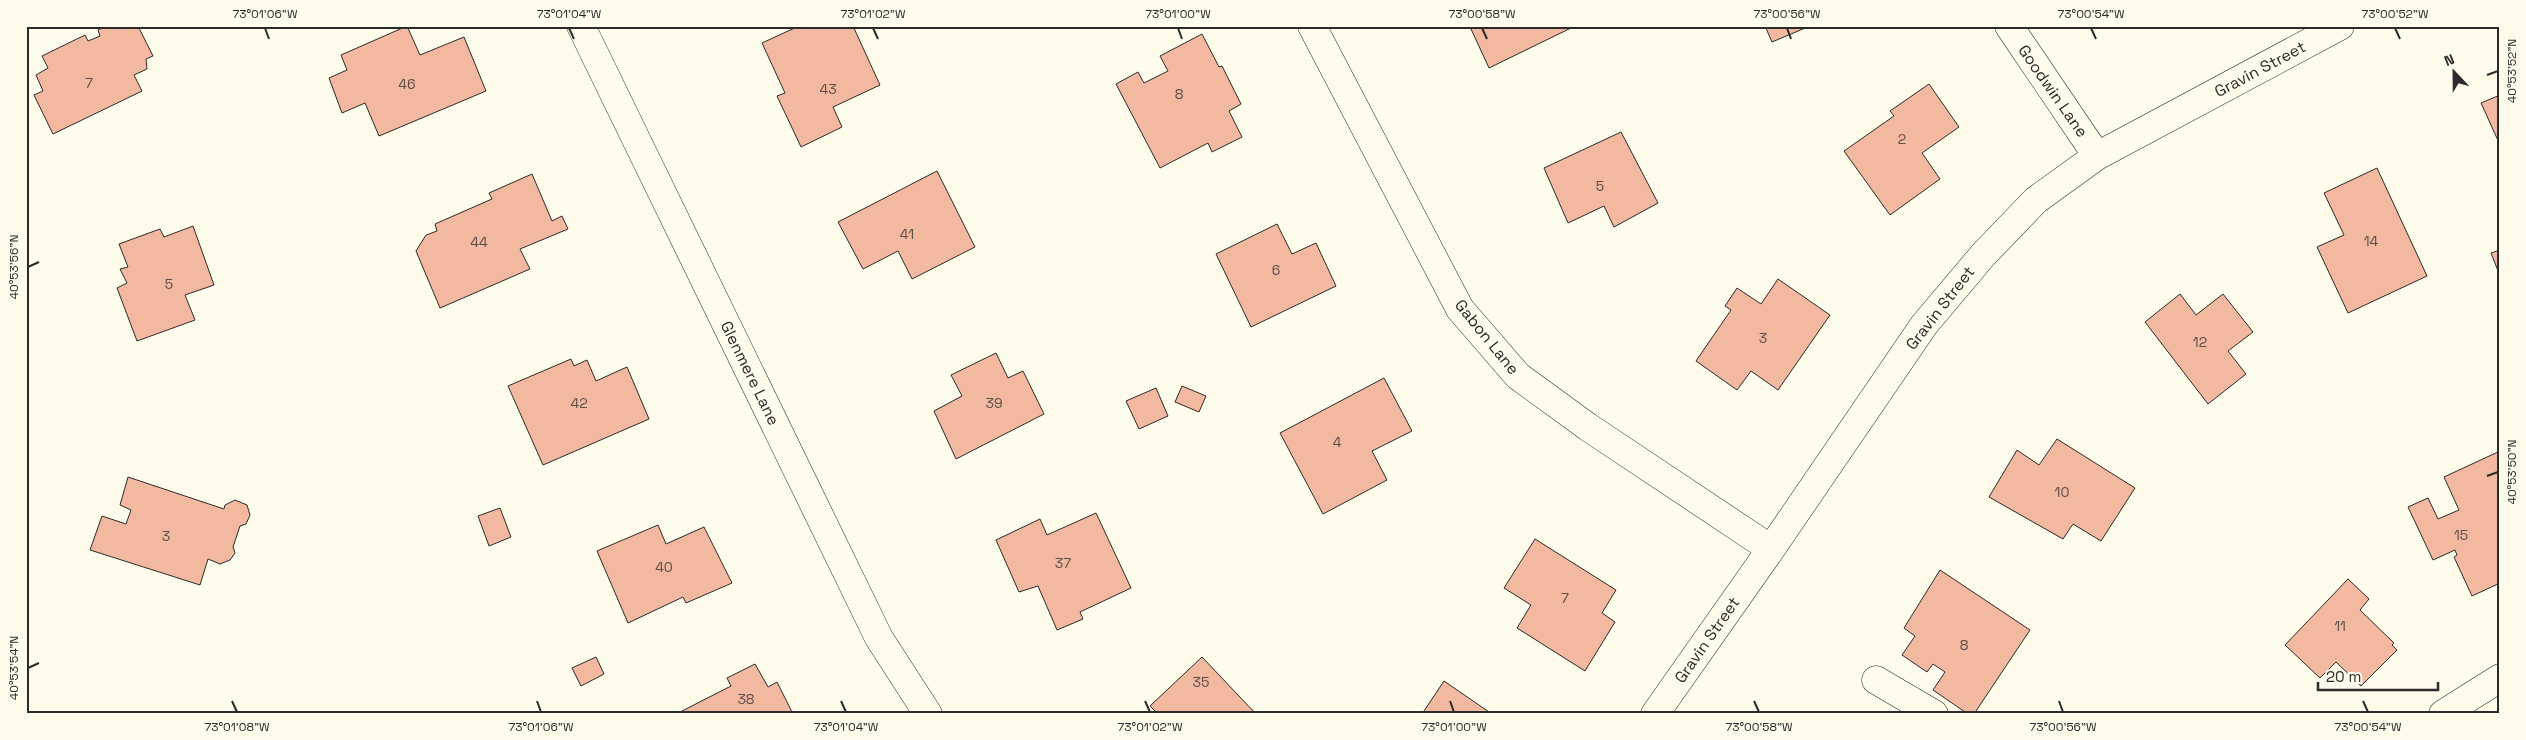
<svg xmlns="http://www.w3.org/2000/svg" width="2526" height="740" font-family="'Space Grotesk',sans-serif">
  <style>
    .building { fill: #f2b8a0; stroke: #2b2b2b }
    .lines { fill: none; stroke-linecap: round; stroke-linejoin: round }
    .minor-casing { stroke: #2b2b2b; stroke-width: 29 }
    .minor { stroke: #fdfbea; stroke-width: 28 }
    .ticks { fill: none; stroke: #2b2b2b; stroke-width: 2 }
    .labels { text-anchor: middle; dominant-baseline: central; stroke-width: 4; stroke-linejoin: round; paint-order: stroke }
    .number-label { font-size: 14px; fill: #5d4e48 }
    .street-label { font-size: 16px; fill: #2b2b2b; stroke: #fdfbea }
    .neatline { fill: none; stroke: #2b2b2b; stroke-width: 2 }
    .ticks-label { font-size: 12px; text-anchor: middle; fill: #2b2b2b }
  </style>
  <rect width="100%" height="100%" fill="#fdfbea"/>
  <!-- building -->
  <path class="building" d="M106 26H138L153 56 146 59 147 69 134 75 142 91 53 134 34 95 43 91 36 75 48 68 42 56 85 35 88 41 100 36 98 30Z
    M407 26 420 55 464 37 486 91 379 136 365 103 342 113 329 78 347 70 341 55Z
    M799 26H853L880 85 833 107 842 127 801 147 777 96 785 93 762 43Z
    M1477 26H1570L1571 28 1489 68 1471 29Z
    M1765 26H1810L1772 42Z
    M1202 34 1219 67 1222 66 1241 104 1229 111 1242 137 1212 152 1208 143 1160 168 1116 84 1138 72 1144 83 1168 71 1160 56Z
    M1929 84 1959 127 1922 153 1940 179 1890 215 1844 151 1894 116 1890 111Z
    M2500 95V145L2481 103Z
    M1621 132 1658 203 1614 227 1604 206 1568 223 1544 168Z
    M2377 168 2427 276 2348 313 2317 247 2344 235 2324 193Z
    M937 171 975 247 912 279 898 251 863 269 838 222Z
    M532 174 552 221 562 216 568 229 520 249 530 269 440 308 416 251 426 235 437 231 435 224 492 199 489 193Z
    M1277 224 1292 254 1316 243 1336 286 1251 327 1216 254Z
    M193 226 214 285 185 295 195 320 137 341 117 288 127 283 120 269 128 267 119 244 160 229 164 237Z
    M2500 250V276L2491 253Z
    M1778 279 1830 315 1778 390 1751 371 1737 390 1696 361 1731 310 1725 306 1737 288 1761 304Z
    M2180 294 2196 315 2223 294 2253 332 2228 351 2246 374 2208 404 2145 322Z
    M996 353 1008 378 1023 371 1044 414 956 459 934 411 962 396 951 375Z
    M571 359 574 366 587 360 596 381 627 367 649 419 543 465 508 386Z
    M1384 378 1412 431 1372 451 1387 480 1323 514 1280 433Z
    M1182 386 1206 396 1199 412 1175 402Z
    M1156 388 1168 416 1139 429 1126 401Z
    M2057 439 2135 488 2101 541 2073 524 2063 539 1989 497 2017 450 2039 465Z
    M2500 451V583L2472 596 2454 557 2457 555 2455 550 2433 560 2408 507 2428 498 2438 519 2459 510 2444 477Z
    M128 477 224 509 225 505 235 500 247 505 250 515 246 524 240 526 233 547 235 553 230 560 220 564 208 559 200 585 90 550 102 516 126 524 131 510 120 505Z
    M500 508 511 537 489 546 478 516Z
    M1096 513 1131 588 1080 612 1083 619 1057 630 1038 586 1019 592 996 540 1040 519 1047 535Z
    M658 525 666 544 704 527 732 583 686 603 683 597 628 623 597 551Z
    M1535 539 1616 590 1602 613 1615 622 1585 671 1517 628 1531 605 1504 588Z
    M1940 570 2030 630 1974 714H1968L1933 690 1945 672 1933 664 1927 672 1902 655 1915 636 1904 628Z
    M2348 579 2369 599 2360 610 2394 643 2392 645 2397 650 2361 686 2336 662 2320 678 2285 645Z
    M596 657 604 674 581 686 572 668Z
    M1202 657 1256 714H1158L1150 706Z
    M755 664 768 687 777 682 793 714H684L682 711 731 686 727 678Z
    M1444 681 1492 714H1422Z"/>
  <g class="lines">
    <defs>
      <path id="minor" d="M581 26 879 638 928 714
        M1312 26 1460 309 1518 376 1588 427 1771 549
        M2009 26 2097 156
        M1876 680 1934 714
        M1655 714 1771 549 1924 325 1983 255 2036 200 2097 156 2340 26
        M2443 714 2500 678"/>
    </defs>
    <!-- minor casing -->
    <use href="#minor" class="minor-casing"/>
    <!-- minor -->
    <use href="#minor" class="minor"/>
  </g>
  <!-- ticks -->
  <path class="ticks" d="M265 28 269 39M569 28 574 39M873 28 878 39M1178 28 1182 39M1482 28 1487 39M1787 28 1791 39M2091 28 2096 39M2395 28 2400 39M2487 75 2498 71M28 267 39 262M2487 476 2498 472M28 668 39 663M232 701 237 712M537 701 541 712M841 701 846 712M1145 701 1150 712M1450 701 1454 712M1754 701 1759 712M2059 701 2063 712M2363 701 2368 712"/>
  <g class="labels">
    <!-- number labels -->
    <g class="number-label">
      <text x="89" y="83">7</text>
      <text x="407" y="84">46</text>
      <text x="828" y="89">43</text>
      <text x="1179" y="94">8</text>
      <text x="1902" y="139">2</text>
      <text x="1600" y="186">5</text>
      <text x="907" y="234">41</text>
      <text x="2371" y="241">14</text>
      <text x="479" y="242">44</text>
      <text x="1276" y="270">6</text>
      <text x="169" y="284">5</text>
      <text x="1763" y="338">3</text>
      <text x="2200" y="342">12</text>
      <text x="579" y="403">42</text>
      <text x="994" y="403">39</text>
      <text x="1337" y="442">4</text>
      <text x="2062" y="492">10</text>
      <text x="2461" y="535">15</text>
      <text x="166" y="536">3</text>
      <text x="1063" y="563">37</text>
      <text x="664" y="567">40</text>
      <text x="1565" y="598">7</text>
      <text x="2340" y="626">11</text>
      <text x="1964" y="645">8</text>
      <text x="1201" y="682">35</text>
      <text x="746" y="699">38</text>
    </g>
    <!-- street labels -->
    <g class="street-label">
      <text transform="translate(2260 69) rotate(-28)">Gravin Street</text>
      <text transform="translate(2053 91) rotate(55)">Goodwin Lane</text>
      <text transform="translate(1940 308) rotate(-52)">Gravin Street</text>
      <text transform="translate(1487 337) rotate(51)">Gabon Lane</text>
      <text transform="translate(750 373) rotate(64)">Glenmere Lane</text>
      <text transform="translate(1707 640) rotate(-55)">Gravin Street</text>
    </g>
  </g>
  <!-- border -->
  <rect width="2526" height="740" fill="none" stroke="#fdfbea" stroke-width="55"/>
  <!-- north arrow -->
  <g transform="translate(2454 72) rotate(338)" stroke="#fdfbea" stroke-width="4" paint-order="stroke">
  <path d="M0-4L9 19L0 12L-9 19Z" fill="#2b2b2b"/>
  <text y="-8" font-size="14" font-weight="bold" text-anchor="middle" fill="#2b2b2b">N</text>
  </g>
  <!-- scale -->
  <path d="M2318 682v8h120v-8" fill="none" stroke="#2b2b2b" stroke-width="2.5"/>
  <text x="2326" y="682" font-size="15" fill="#2b2b2b" stroke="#fdfbea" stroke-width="4" paint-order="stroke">20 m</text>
  <rect x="28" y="28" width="2470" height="684" class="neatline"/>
  <g class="ticks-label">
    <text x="265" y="18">73°01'06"W</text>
    <text x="569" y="18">73°01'04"W</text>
    <text x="873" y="18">73°01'02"W</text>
    <text x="1178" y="18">73°01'00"W</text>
    <text x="1482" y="18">73°00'58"W</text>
    <text x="1787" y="18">73°00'56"W</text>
    <text x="2091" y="18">73°00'54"W</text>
    <text x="2395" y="18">73°00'52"W</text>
    <text transform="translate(2512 71) rotate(-90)" y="4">40°53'52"N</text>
    <text transform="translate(14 267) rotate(-90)" y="4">40°53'56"N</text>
    <text transform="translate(2512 472) rotate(-90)" y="4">40°53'50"N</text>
    <text transform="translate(14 668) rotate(-90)" y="4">40°53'54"N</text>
    <text x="237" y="731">73°01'08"W</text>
    <text x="541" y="731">73°01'06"W</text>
    <text x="846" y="731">73°01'04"W</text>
    <text x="1150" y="731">73°01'02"W</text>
    <text x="1454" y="731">73°01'00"W</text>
    <text x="1759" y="731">73°00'58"W</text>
    <text x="2063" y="731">73°00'56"W</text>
    <text x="2368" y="731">73°00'54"W</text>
  </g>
</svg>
